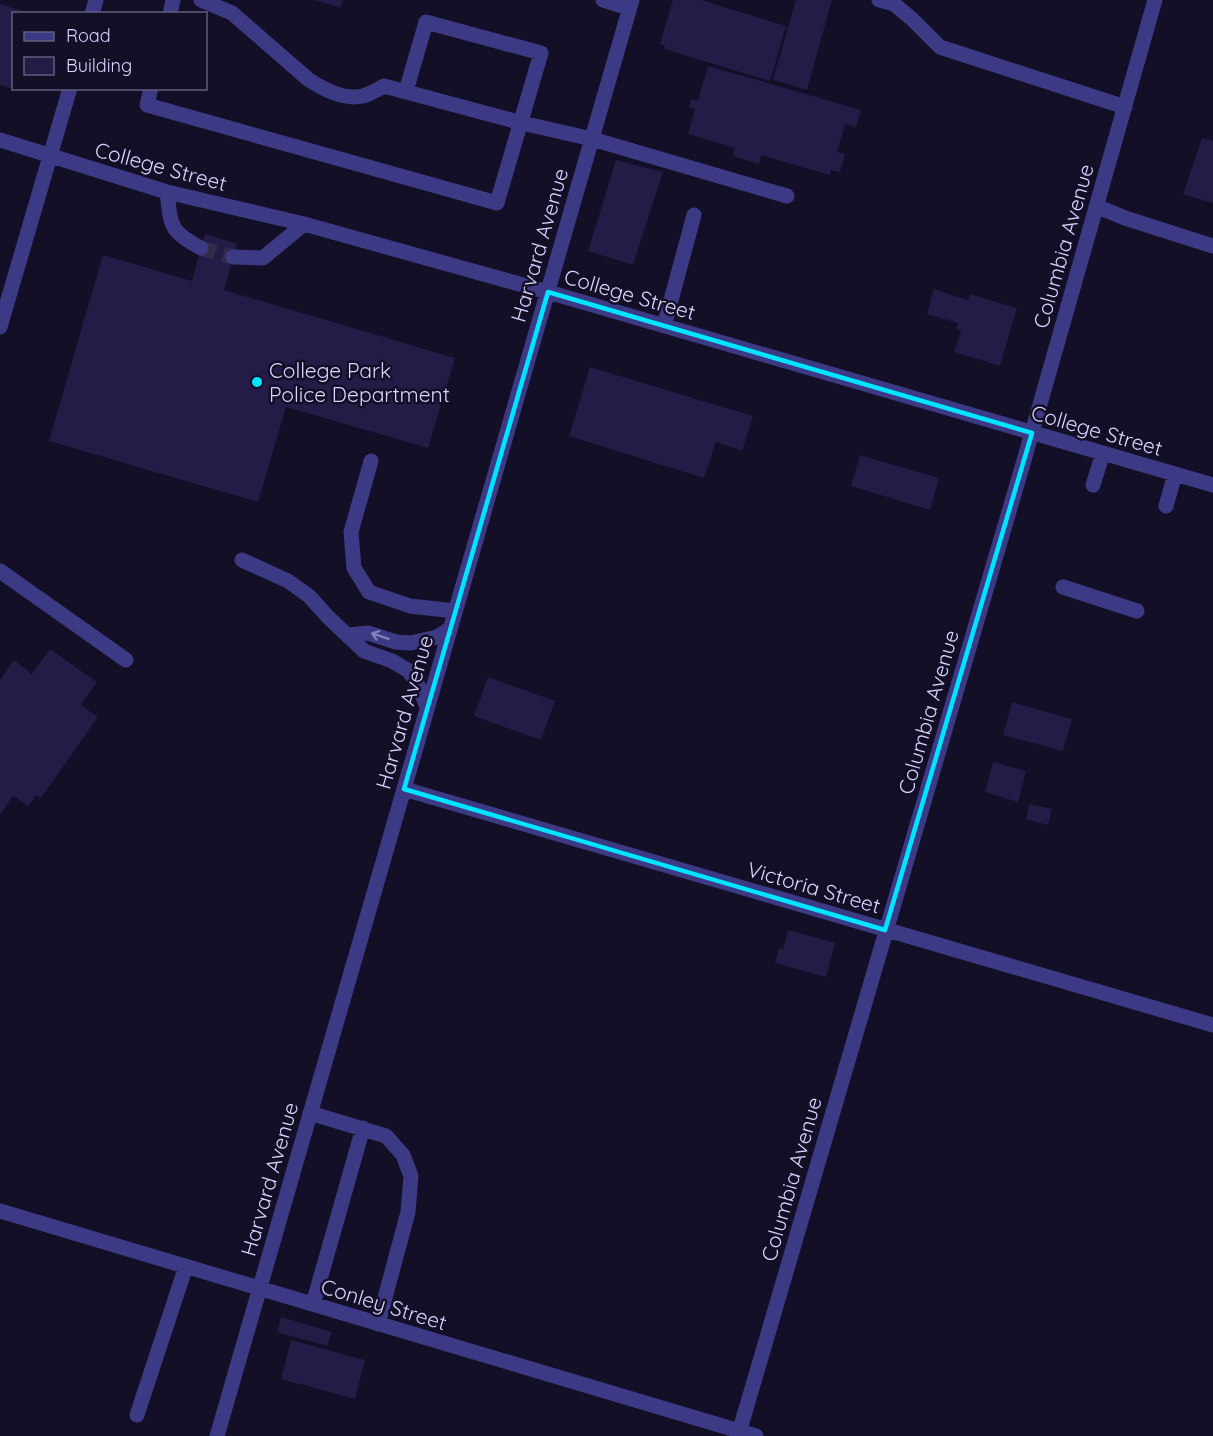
<svg xmlns="http://www.w3.org/2000/svg" width="1213" height="1436" font-family="Quicksand,sans-serif">
  <style>
    .building { fill: #241b47 }
    .lines { fill: none; stroke-linecap: round; stroke-linejoin: round }
    .minor-tunnel { stroke: #312d47; stroke-width: 15; stroke-dasharray: 15 8; stroke-linecap: butt }
    .minor { stroke: #3d3a85; stroke-width: 15 }
    .oneway { stroke: #837fbc }
    .marked { fill: none; stroke: #00e5ff; stroke-width: 4.5; stroke-linejoin: round }
    .poi-dot { fill: #00e5ff; stroke: #130f26; stroke-width: 2 }
    .labels { text-anchor: middle; dominant-baseline: central; stroke-width: 5; stroke-linejoin: round; paint-order: stroke }
    .street-label { font-size: 21px; fill: #d9d4ff; stroke: #130f26 }
    .poi-label { font-size: 21px; fill: #d9d4ff; stroke: #130f26; text-anchor: start }
  </style>
  <rect width="100%" height="100%" fill="#130f26"/>
  <!-- building -->
  <path class="building" d="M315 0H343L341 8Z
    M673 0H701L786 26 770 81 664 49 665 46 660 44Z
    M796 0H832L807 90 773 80Z
    M0 4 30 13 14 14V89L0 85Z
    M708 66 861 110 856 127 845 124 837 152 845 154 840 172 831 170 830 175 761 155 759 164 733 156 735 148 688 134 695 109 689 108 691 99 698 100Z
    M1202 138 1213 141V203L1183 194Z
    M616 160 663 172 633 265 588 251Z
    M205 234 237 244 224 290 455 358 428 448 286 407 258 502 49 441 103 255 192 281Z
    M934 289 968 300 970 294 1017 308 1000 366 954 352 961 331 956 328 958 323 927 314Z
    M590 367 753 416 742 451 716 442 704 478 569 436Z
    M860 455 939 478 930 510 851 486Z
    M50 649 97 682 81 705 98 717 41 798 36 795 28 806 13 796 0 815V680L14 660 32 674Z
    M488 677 555 701 541 740 474 716Z
    M1012 702 1072 719 1063 751 1003 735Z
    M993 762 1026 771 1018 802 985 792Z
    M1029 804 1052 809 1048 825 1026 819Z
    M788 930 835 943 826 977 775 963 779 948 783 949Z
    M281 1317 332 1332 327 1346 277 1332Z
    M291 1340 365 1360 355 1399 281 1379Z"/>
  <g class="lines">
    <!-- minor-tunnel -->
    <path class="minor-tunnel" d="M201 248 233 257"/>
    <!-- minor -->
    <path class="minor" d="M201 0 232 13 309 80C325 90 344 100 363 96 370 94 378 89 384 86L522 123 592 139 787 196
      M603 0 629 8
      M879 0 894 4 912 19 940 47 1125 107
      M92 14 96 0
      M170 14 173 0
      M151 88 147 105 497 203 541 53 426 22 406 91
      M0 140 167 192 304 224 548 292 1213 485
      M167 192C171 226 169 231 201 248
      M1096 206 1125 218 1213 246
      M233 257 263 258 304 224
      M664 326 694 215
      M0 327 70 88
      M371 461 351 532 354 568 369 592 410 606 455 611
      M1093 485 1103 453
      M1166 506 1175 474
      M242 560 288 581 309 596 328 617 364 651 392 661 409 671 419 687 427 707
      M0 571 126 660
      M1063 587 1137 611
      M349 635 368 633 396 642 411 643 437 637 450 629
      M404 789 1213 1025
      M310 1113 386 1136 403 1155 411 1176 408 1212 378 1324
      M0 1211 756 1436
      M313 1304 363 1128
      M137 1415 186 1266
      M217 1436 632 0
      M738 1436 1025 457 1155 0"/>
  </g>
  <!-- one-way arrows -->
  <defs><path id="oneway-shaft" d="M-6 0H5M1.5-3L5.5 0L1.5 3" fill="none" stroke-width="1.6" stroke-linecap="round" stroke-linejoin="round" transform="scale(1.5)"/></defs>
  <use class="oneway" href="#oneway-shaft" transform="translate(380 636) rotate(-162)"/>
  <!-- marked area -->
  <path class="marked" d="M548 292 1032 433 885 930 404 789Z"/>
  <!-- markers -->
  <circle class="poi-dot" cx="257" cy="382" r="6"/>
  <g class="labels">
    <!-- street labels -->
    <g class="street-label">
      <text transform="translate(161 166) rotate(15)">College Street</text>
      <text transform="translate(539 245) rotate(-74)">Harvard Avenue</text>
      <text transform="translate(1063 246) rotate(-74)">Columbia Avenue</text>
      <text transform="translate(630 294) rotate(16)">College Street</text>
      <text transform="translate(1097 430) rotate(16)">College Street</text>
      <text transform="translate(404 712) rotate(-74)">Harvard Avenue</text>
      <text transform="translate(928 712) rotate(-74)">Columbia Avenue</text>
      <text transform="translate(814 887) rotate(16)">Victoria Street</text>
      <text transform="translate(269 1179) rotate(-74)">Harvard Avenue</text>
      <text transform="translate(791 1179) rotate(-74)">Columbia Avenue</text>
      <text transform="translate(384 1304) rotate(17)">Conley Street</text>
    </g>
    <!-- poi labels -->
    <g class="poi-label">
      <text x="269" y="370">College Park<tspan x="269" dy="24">Police Department</tspan></text>
    </g>
  </g>
  <!-- legend -->
  <rect x="12" y="12" width="195" height="78" fill="#130f26" stroke="#625e7d" stroke-width="1.5"/>
  <rect x="24" y="32" width="30" height="9" fill="#3d3a85" stroke="#625e7d" stroke-width="1.5"/>
  <text x="66" y="42" font-size="18" fill="#d9d4ff">Road</text>
  <rect x="24" y="57" width="30" height="18" fill="#241b47" stroke="#625e7d" stroke-width="1.5"/>
  <text x="66" y="72" font-size="18" fill="#d9d4ff">Building</text>
</svg>
